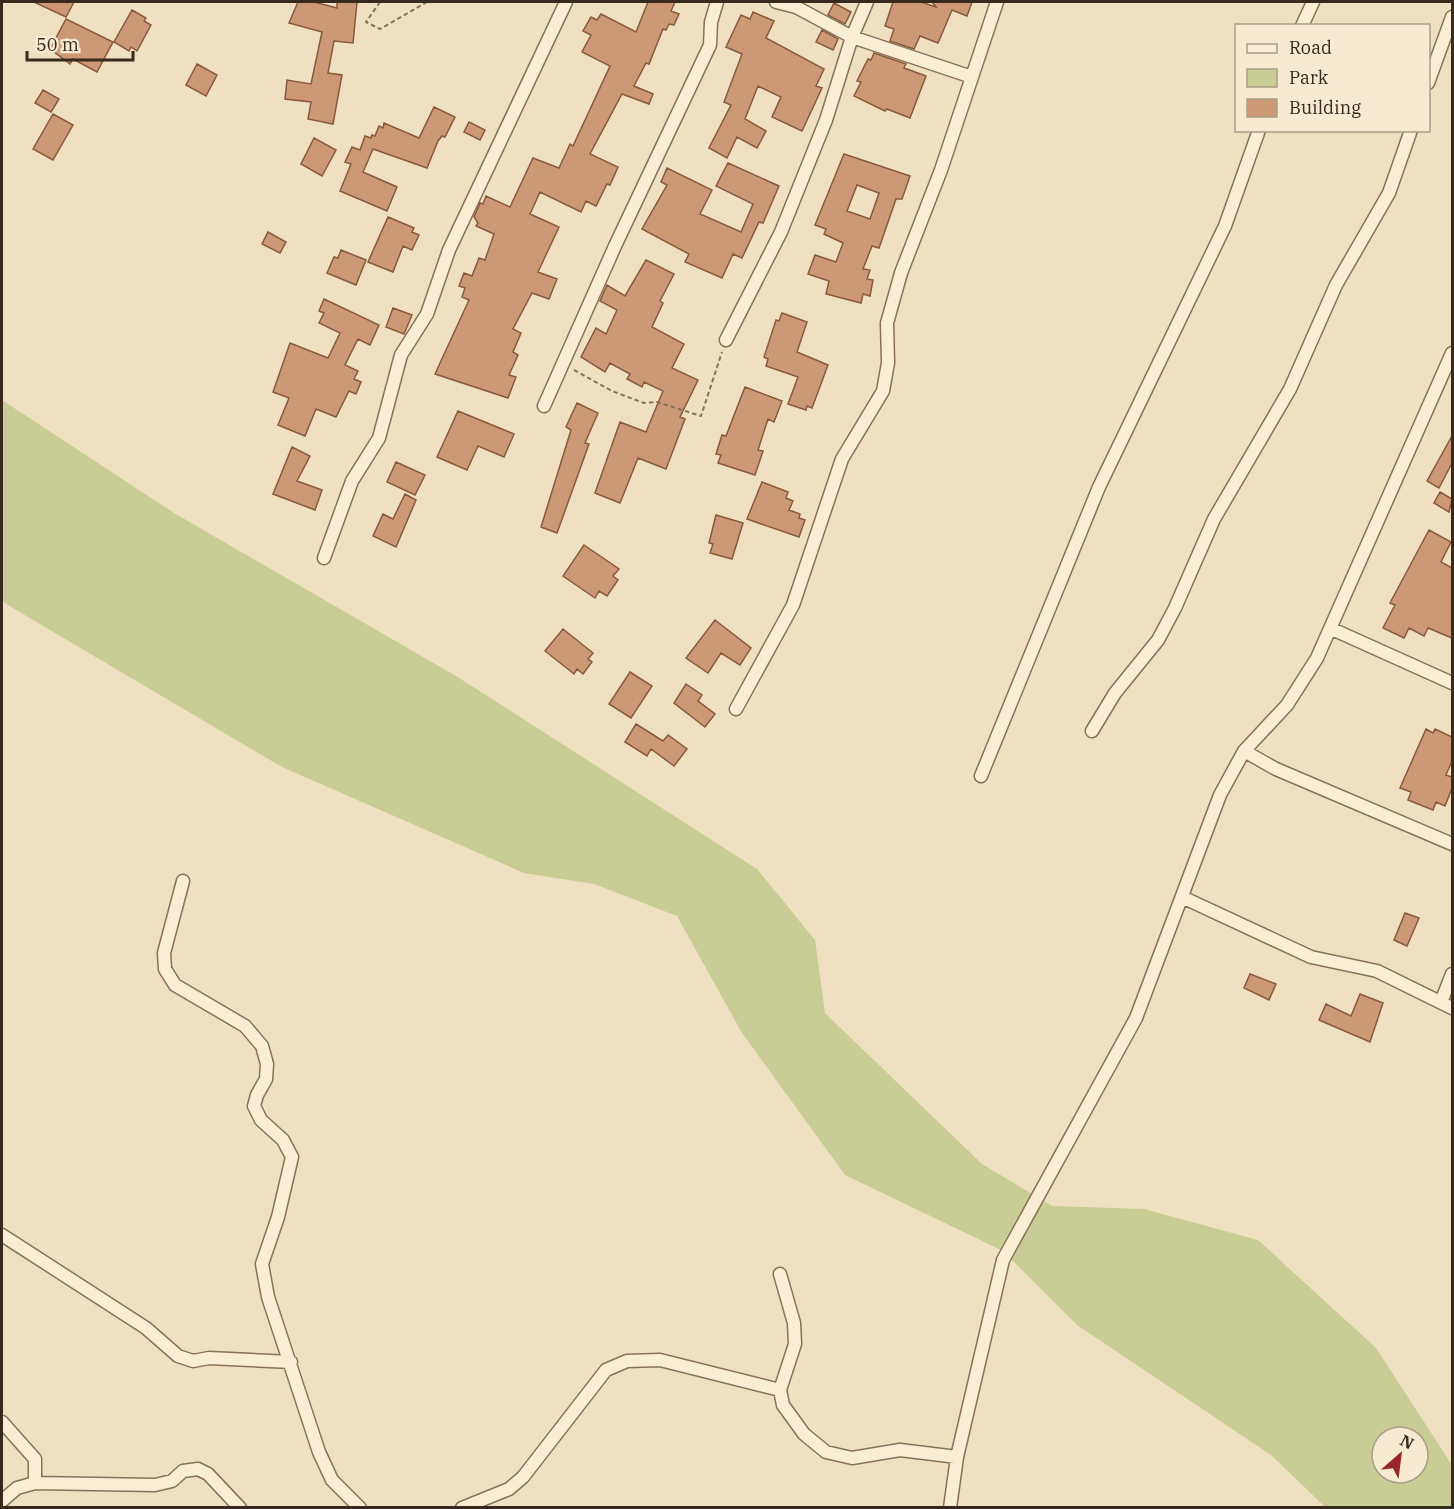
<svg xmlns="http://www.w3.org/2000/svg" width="1454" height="1509" font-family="'IBM Plex Serif',serif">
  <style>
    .green { fill: #c8cd95; fill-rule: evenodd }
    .building { fill: #cd9876; stroke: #88593e; stroke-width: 1.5; fill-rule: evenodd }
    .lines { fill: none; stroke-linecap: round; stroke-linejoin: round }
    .minor-casing { stroke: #887158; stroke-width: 15 }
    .path { stroke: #887158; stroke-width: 2; stroke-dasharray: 4.5 3; stroke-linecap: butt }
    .minor { stroke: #f9edd4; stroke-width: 12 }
  </style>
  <rect width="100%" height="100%" fill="#efe0c1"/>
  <!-- green -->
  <path class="green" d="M2 400 174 513 456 676 757 869 815 940 825 1013 982 1164 1052 1206 1144 1209 1258 1240 1376 1348 1452 1465V1507H1325L1271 1455 1077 1325 1003 1251 845 1175 742 1033 677 916 594 884 524 873 282 767 6 604 2 600ZM1382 1437H1418V1473H1382Z"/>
  <!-- building -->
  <path class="building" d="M34 2H74L66 17Z
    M298 2H314L337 8V2H357L353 43 334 41 328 73 342 75 333 124 308 119 311 102 285 99 287 80 311 84 322 32 289 23Z
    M648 2H675L671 11 679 14 674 25 669 24 666 30 663 29 649 64 646 63 634 86 653 94 649 104 622 94 590 154 618 167 610 185 607 184 596 206 586 201 581 212 540 192 530 214 559 227 538 272 557 279 549 299 532 293 513 329 521 333 513 352 518 355 509 375 516 377 508 398 435 374 469 300 462 297 465 288 459 286 464 273 472 276 479 258 485 260 494 234 476 226 478 223 474 217 480 203 483 204 486 196 510 207 533 158 559 168 570 144 573 146 610 66 582 52 591 35 583 31 591 17 597 20 601 14 636 32Z
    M893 2H921L936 7 932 2H972L967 16 952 10 938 43 920 36 914 49 890 41 894 29 885 26Z
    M834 3 851 12 845 24 828 15Z
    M132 10 146 18 144 21 151 25 137 51 131 47 129 51 114 42Z
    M753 12 774 21 766 38 824 69 816 86 822 88 802 131 772 117 781 97 758 86 745 119 766 131 757 148 737 137 727 158 709 148 731 105 724 102 742 54 726 47 741 15 750 19Z
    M66 19 113 42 97 72 73 59 70 64 50 49Z
    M822 30 838 39 833 50 816 42Z
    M874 53 906 64 904 68 926 76 910 118 887 109 885 111 854 96 861 82 857 81 868 59 871 60Z
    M197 64 217 75 206 96 186 85Z
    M43 90 59 99 51 112 35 103Z
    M434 107 455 117 445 137 442 136 438 141 427 168 373 149 363 172 397 187 387 211 340 191 351 164 345 162 352 147 360 150 365 136 371 138 372 135 375 136 379 126 383 128 384 123 419 138Z
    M53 114 73 125 53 160 33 149Z
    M469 122 485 130 480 140 464 132Z
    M314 138 336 150 322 176 301 164Z
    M844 154 910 176 902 199H896L879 248 872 246 863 269 870 270 867 279 873 280 870 296 863 294 861 303 826 294 829 281 808 274 815 255 836 262 843 243 824 234 826 229 815 225ZM857 185 879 193 870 219 847 211Z
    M728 163 779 186 763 223 759 222 742 258 733 254 722 278 685 262 689 254 642 229 667 185 661 182 667 168 712 190 700 214 741 232 753 204 716 186Z
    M388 217 414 228 412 232 419 235 412 250 403 246 393 272 368 262Z
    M268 232 286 242 280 253 262 244Z
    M341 250 366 260 356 285 327 273 334 257 338 258Z
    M646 260 674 274 660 301 663 303 652 327 684 344 672 368 698 380 680 417 685 419 666 469 638 458 620 503 595 493 620 422 646 432 663 391 644 382 642 387 627 379 630 374 610 363 605 372 581 357 596 328 606 334 617 310 600 301 607 285 625 296Z
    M324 299 379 325 370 345 358 339 345 365 358 371 354 379 361 382 356 394 349 391 336 417 316 409 305 436 278 425 289 398 273 392 290 343 328 358 340 333 319 323 324 313 319 311Z
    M393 308 412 315 404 334 386 327Z
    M782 313 807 322 797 352 828 365 812 408 807 406 806 410 788 404 798 377 766 366 768 359 764 357 776 320 779 321Z
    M745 387 782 401 774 422 768 419 758 450 763 451 755 475 718 463 721 455 716 454 722 435 726 436Z
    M577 403 598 413 585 443 589 444 557 533 541 527 571 430 566 427Z
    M458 411 514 434 504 457 478 446 467 470 437 457Z
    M1452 436V463L1439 488 1427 481Z
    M292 447 310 456 297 481 322 490 315 510 273 494Z
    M396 462 425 475 415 495 387 482Z
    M762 482 788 492 786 498 793 501 789 510 800 514 799 518 805 520 799 537 747 519Z
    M1440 492 1452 499 1449 512 1434 503Z
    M405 494 416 500 396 547 373 536 383 514 393 519Z
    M716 515 743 523 732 559 710 553 713 544 709 543Z
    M1429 530 1451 542 1441 562 1452 568V638L1428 628 1424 636 1409 628 1404 638 1383 628 1395 605 1390 603Z
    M584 545 619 569 613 576 618 580 607 596 599 591 595 598 563 576Z
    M715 620 751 648 740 665 721 653 708 673 686 658Z
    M563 629 593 653 588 659 592 662 583 674 577 669 574 674 545 651Z
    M630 672 652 686 631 718 609 704Z
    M686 684 702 695 698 701 715 714 705 727 674 703Z
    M636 724 663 741 668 735 687 749 674 766 651 749 647 756 625 742Z
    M1426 729 1433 733 1435 729 1452 737V761L1446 775 1452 777V788L1445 806 1436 802 1433 810 1408 800 1411 792 1400 788Z
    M1405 913 1419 918 1407 946 1394 940Z
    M1250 974 1276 984 1269 1000 1244 988Z
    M1360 994 1383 1003 1370 1042 1319 1020 1326 1004 1351 1016Z"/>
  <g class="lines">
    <defs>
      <path id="minor" d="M776 2 796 7 852 37 972 77
        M1302 26 1313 2
        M1428 83 1452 17
        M726 340 781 232 826 120 852 37 867 2
        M544 406 615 246 710 45 711 22 717 2
        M324 558 352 481 379 438 401 355 427 314 449 250 566 2
        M1332 629 1452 683
        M736 709 793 605 842 459 883 391 888 363 887 323 901 273 941 170 997 2
        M1092 731 1115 693 1158 640 1175 608 1214 519 1290 389 1336 285 1389 193 1411 130
        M1244 751 1276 769 1452 844
        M981 776 1099 487 1225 226 1259 130
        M183 881 164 953 165 969 175 985 245 1026 262 1046 267 1064 266 1079 257 1095 254 1106 261 1120 283 1140 292 1157 278 1217 262 1264 268 1297 319 1452 332 1480 360 1508
        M1182 897 1311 957 1377 971 1452 1008
        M1441 1002 1452 974
        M2 1235 146 1328 178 1356 193 1361 209 1358 291 1362
        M780 1274 794 1323 795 1344 780 1390 783 1405 804 1434 826 1452 852 1458 900 1450 957 1457
        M2 1422 35 1459V1483
        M2 1501 17 1488 35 1483 155 1485 172 1481 183 1471 198 1469 208 1474 240 1508
        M462 1508 509 1489 523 1477 606 1370 627 1361 660 1360 780 1390
        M950 1508 957 1457 1003 1260 1136 1018 1220 795 1244 751 1287 705 1317 658 1452 353"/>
    </defs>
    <!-- minor casing -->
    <use href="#minor" class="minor-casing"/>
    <!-- path -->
    <path class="path" d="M380 2 366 22 380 29 427 2
      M574 370 612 391 644 403 657 402 701 416 722 352"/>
    <!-- minor -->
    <use href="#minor" class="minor"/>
  </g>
  <!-- border -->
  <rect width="1454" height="1509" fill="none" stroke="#38291d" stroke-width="6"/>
  <!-- legend -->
  <rect x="1235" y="24" width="195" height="108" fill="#f6ead1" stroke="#aa9d89" stroke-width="1.5"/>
  <rect x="1247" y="44" width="30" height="9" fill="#f9edd4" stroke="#aa9d89" stroke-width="1.5"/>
  <text x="1289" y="54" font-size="18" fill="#38291d">Road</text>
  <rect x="1247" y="69" width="30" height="18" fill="#c8cd95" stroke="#aa9d89" stroke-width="1.5"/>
  <text x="1289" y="84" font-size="18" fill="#38291d">Park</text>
  <rect x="1247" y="99" width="30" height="18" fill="#cd9876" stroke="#aa9d89" stroke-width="1.5"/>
  <text x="1289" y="114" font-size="18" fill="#38291d">Building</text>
  <!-- north arrow -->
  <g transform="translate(1400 1455) rotate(28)"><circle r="28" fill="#f6ead1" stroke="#aa9d89" stroke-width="1.5"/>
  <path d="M0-4.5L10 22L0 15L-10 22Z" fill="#98272b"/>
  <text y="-9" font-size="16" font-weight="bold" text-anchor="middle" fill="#38291d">N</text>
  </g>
  <!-- scale -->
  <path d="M27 51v9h106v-9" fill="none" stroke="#38291d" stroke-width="3"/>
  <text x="36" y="51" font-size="18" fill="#38291d" stroke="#f6ead1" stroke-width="4.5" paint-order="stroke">50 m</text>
</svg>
